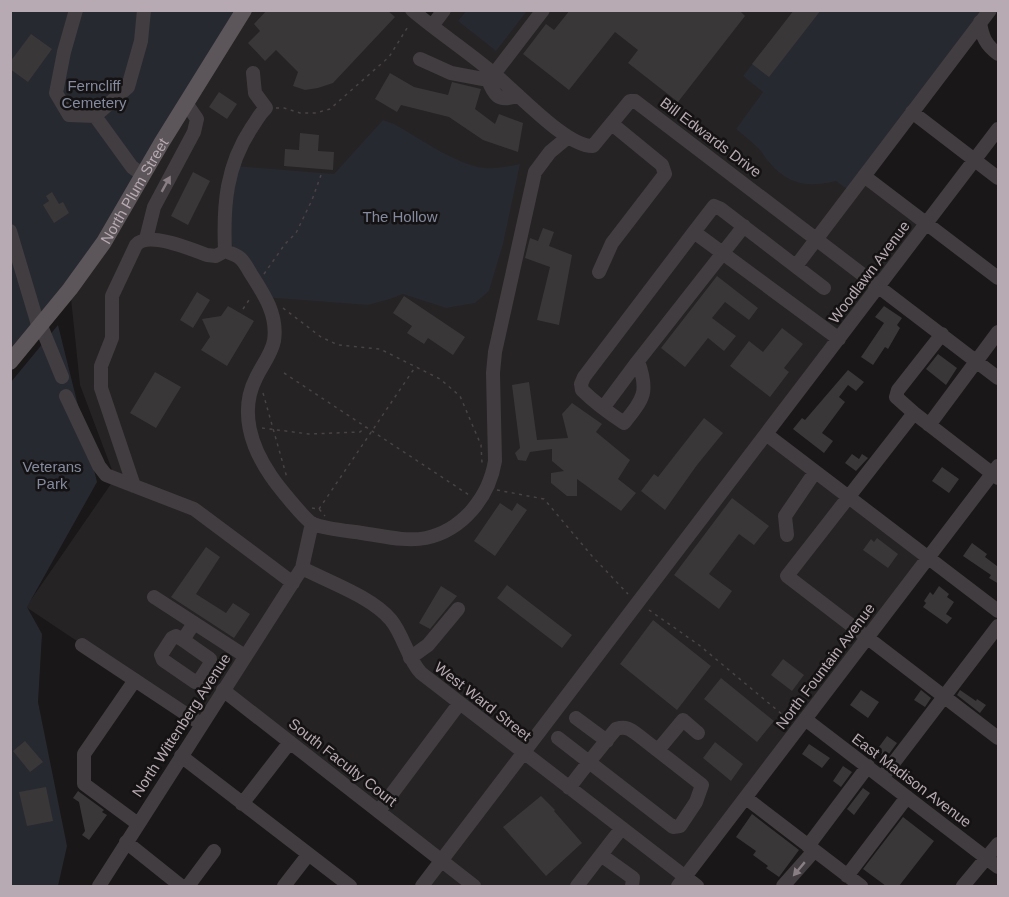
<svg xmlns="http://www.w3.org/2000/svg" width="1009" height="897" font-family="Arial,sans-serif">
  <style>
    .built { fill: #252324 }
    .green { fill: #272930 }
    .building { fill: #3a3738 }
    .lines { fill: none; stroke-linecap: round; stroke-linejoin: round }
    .path { stroke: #494246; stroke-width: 1.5; stroke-dasharray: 3 4.5; stroke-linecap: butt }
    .minor { stroke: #423d40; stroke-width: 14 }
    .major { stroke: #5c5559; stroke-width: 16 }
    .oneway { fill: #887e84 }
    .labels { text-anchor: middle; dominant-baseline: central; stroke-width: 5; stroke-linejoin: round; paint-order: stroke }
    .park-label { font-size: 15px; fill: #848ba0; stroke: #141212 }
    .street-label { font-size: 15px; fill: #b7aab2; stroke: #141212 }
  </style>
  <rect width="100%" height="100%" fill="#191717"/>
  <!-- built -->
  <path class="built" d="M444 10 990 11 864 176 927 223 766 434 928 558 678 886H422L441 861 224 691 201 724 26 607 115 478 80 385 70 289 244 11H412L432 26Z"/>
  <!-- green -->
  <path class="green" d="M11 11H244L104 242 11 362Z
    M466 11V10L527 11 496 51 458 21Z
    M794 11H990L851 192 836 181C808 188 788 185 769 162 764 157 762 151 757 147 751 141 743 135 736 129L763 92 743 76Z
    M383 120 394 124C419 138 450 160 478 167 492 170 506 167 520 164L503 244 489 291 475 303 446 308 403 294 390 299 368 305 262 297 237 262 227 225 236 166 334 174Z
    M58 325 97 482 27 607 42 634 38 702 67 846 58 886H11V382Z"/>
  <!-- building -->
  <path class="building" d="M267 10H387L395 17 333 83 318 88 305 90 293 86 298 72 276 50 265 61 248 43 260 31 254 24Z
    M570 10H739L745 16 678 102 628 63 638 50 615 32 569 90 523 54 546 24 554 30Z
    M794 10H821L769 77 752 64Z
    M31 34 52 49 28 82 10 69V62Z
    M390 73 414 87 448 95 452 82 481 89 475 109 495 124 499 114 523 123 518 152 483 140 449 117 401 105 397 112 375 99Z
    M219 92 237 104 227 119 209 107Z
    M300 133 319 135 318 151 334 152 333 170 284 166 285 149 299 150Z
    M193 172 210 181 188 225 171 216Z
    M52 192 59 204 63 202 69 213 54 223 43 205 49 201 46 196Z
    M543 228 554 232 549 246 572 255 559 325 537 320 550 267 525 258 530 238 538 241Z
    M717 276 758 308 749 320 725 302 712 318 736 336 724 351 708 338 685 367 661 348Z
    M197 292 210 300 193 328 180 320Z
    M404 296 465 337 453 355 428 338 424 344 407 333 412 326 393 313Z
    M228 306 254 321 227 366 201 350 210 337 202 319 221 316Z
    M884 306 902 318 897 325 900 328 888 349 885 347 873 365 861 357 884 323 875 317Z
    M782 328 803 344 784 368 789 372 770 397 730 366 749 341 763 352Z
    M938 354 957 368 946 385 926 369Z
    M848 370 864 382 856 391 848 385 839 397 845 402 822 433 833 441 824 453 793 429 802 418 805 420Z
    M155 372 181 387 156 428 130 413Z
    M529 382 537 440 568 438 562 414 572 403 602 424 596 432 630 460 618 479 636 493 621 511 577 479V496H567L551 483V473L564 471 552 461V449L530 452 526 461 518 460 515 453 520 448 512 385Z
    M704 418 723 433 697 465 665 510 641 491 654 474 658 477Z
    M852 454 859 459 862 454 868 458 856 471 845 463Z
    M942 467 959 479 949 493 932 481Z
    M732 498 769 526 754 545 739 534 709 574 732 591 719 609 674 575Z
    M500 503 512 511 517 503 527 510 495 556 474 541Z
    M877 538 898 554 888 568 863 550 871 539 874 542Z
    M972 543 987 554 985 557 997 566 999 564V584L989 578 991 575 963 556Z
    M206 547 220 557 196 594 226 613 233 603 250 614 234 638 171 597Z
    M507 585 572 635 562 648 497 598Z
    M441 586 457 596 430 629 419 623Z
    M939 586 949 594 947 597 954 602 946 614 952 618 947 624 923 607 926 603 924 601 930 592 933 595Z
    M653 620 711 666 677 710 620 664Z
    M783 659 804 675 792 691 771 675Z
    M721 678 774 721 757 742 704 699Z
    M861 690 879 702 868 718 850 705Z
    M921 690 931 698 925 707 914 700Z
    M960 690 976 701 977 699 986 705 980 713 957 695Z
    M887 736 897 743 886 758 876 751Z
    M25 741 43 762 30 772 13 751Z
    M715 742 743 764 731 781 703 758Z
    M809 744 830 758 822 768 802 754Z
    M843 766 852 772 841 787 833 781Z
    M46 787 53 821 27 826 19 792Z
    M863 788 870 793 854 815 847 809Z
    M78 791 104 810 102 812 107 815 89 840 82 835 85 831 79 802 73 798Z
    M541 796 555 810 554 811 582 843 546 876 503 827Z
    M752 814 799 850 779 877 766 868 768 866 753 855 756 851 736 837Z
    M903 817 934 841 899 886H886L863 869Z"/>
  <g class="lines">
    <!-- path -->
    <path class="path" d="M276 108H284L300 113H315L330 109 389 57 409 25
      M264 274 285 244 296 233 312 200 321 175
      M283 308 321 337 338 345 380 349 440 379 460 396 481 445 482 463
      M243 309 251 297
      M284 373 469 495
      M263 393 287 478
      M262 428 309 434 360 432 366 427
      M497 490 544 499 592 556 628 594
      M312 508 319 509 325 516
      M319 509 416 366
      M649 610 699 645 789 720"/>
    <!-- minor -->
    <path class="minor" d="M76 10 64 52 56 93 69 115 95 116 128 87 141 41 144 10
      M412 10C438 32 467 51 493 73 515 90 566 147 593 146L630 101H635L998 378
      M980 22C982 37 986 45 998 54
      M432 26 444 10
      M420 59 451 73 483 79 494 74 543 10
      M253 73 255 93 266 108C260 113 257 120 252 127 226 166 223 205 225 251 230 253 237 255 241 259 245 263 248 269 251 274 264 294 278 315 274 341 271 355 262 365 256 378 239 411 251 447 271 476 277 485 305 520 313 524 325 529 349 531 362 533 383 536 406 542 426 538 463 530 489 497 495 461L493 373 495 352 535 172 550 152 568 137
      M487 77C493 94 498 104 518 95
      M912 112 998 178
      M95 116 132 167 143 175
      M864 176 998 278
      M10 231 39 328
      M694 232 714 206 721 209 824 288
      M146 239 154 207 194 132 197 119 186 103
      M796 266 990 10
      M599 272 612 243 665 174 662 165 612 124
      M41 326 62 377
      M942 334 898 390 896 397 914 413 998 478
      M638 361 744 226
      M66 396 99 466 106 475 194 509 293 583
      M603 408 638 361C649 392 644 398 624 423 609 413 595 403 582 390L581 384 584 377 694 232 839 339
      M914 413 787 576 998 738
      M929 425 998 332
      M766 434 998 611
      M134 486 101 388V366L112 338V296L136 245C148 231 191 249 207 255L216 256 225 251
      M787 535 785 516 815 472
      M302 568 312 523
      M154 597 245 656
      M183 640 210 659V664L199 681 195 682 163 660 161 655 172 638 176 636 183 640 194 623
      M82 645 201 724
      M410 658 428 645 458 609
      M135 680 84 754V784L138 824
      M223 690 474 886
      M576 718 607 741
      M805 719 998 867
      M558 738 673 827 680 826 696 802 702 785 638 735C630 729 626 726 616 729 600 748 584 768 569 788
      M658 750 683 720 698 733
      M181 756 350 886
      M882 778 998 626
      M746 798 861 886
      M242 804 290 742
      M379 811 459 704
      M126 842 181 886
      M808 846 868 766
      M601 855 633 878 632 886
      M847 876 907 797
      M99 886 302 568C329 582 372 597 391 620 404 636 407 658 421 673L697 886
      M188 886 214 851
      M284 886 308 855
      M422 886 998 129
      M577 886 621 829
      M678 886 998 466
      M783 886 814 851
      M963 886 998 844"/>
    <!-- major -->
    <path class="major" id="s1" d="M10 362 70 289 104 242 162 142 244 10"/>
  </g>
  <!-- one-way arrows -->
  <defs><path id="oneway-solid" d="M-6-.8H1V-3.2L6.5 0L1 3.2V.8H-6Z" transform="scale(1.5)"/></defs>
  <g class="oneway">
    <use href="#oneway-solid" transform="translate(166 184) rotate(-61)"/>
    <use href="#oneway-solid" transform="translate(799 869) rotate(130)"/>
  </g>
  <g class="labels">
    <!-- park labels -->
    <g class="park-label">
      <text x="94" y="85">Ferncliff<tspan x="94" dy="17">Cemetery</tspan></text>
      <text x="400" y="216">The Hollow</text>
      <text x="52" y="466">Veterans<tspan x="52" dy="17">Park</tspan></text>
    </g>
    <!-- street labels -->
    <g class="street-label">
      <text transform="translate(711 137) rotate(37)">Bill Edwards Drive</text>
      <text stroke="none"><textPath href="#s1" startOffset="212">North Plum Street</textPath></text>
      <text transform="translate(869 272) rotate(-53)">Woodlawn Avenue</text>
      <text transform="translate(825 666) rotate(-53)">North Fountain Avenue</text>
      <text transform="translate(483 701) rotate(38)">West Ward Street</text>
      <text transform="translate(181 725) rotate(-57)">North Wittenberg Avenue</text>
      <text transform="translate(343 762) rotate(38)">South Faculty Court</text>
      <text transform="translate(912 780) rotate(37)">East Madison Avenue</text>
    </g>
  </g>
  <!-- border -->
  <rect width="1009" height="897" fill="none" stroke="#b7aab2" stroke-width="24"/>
</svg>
